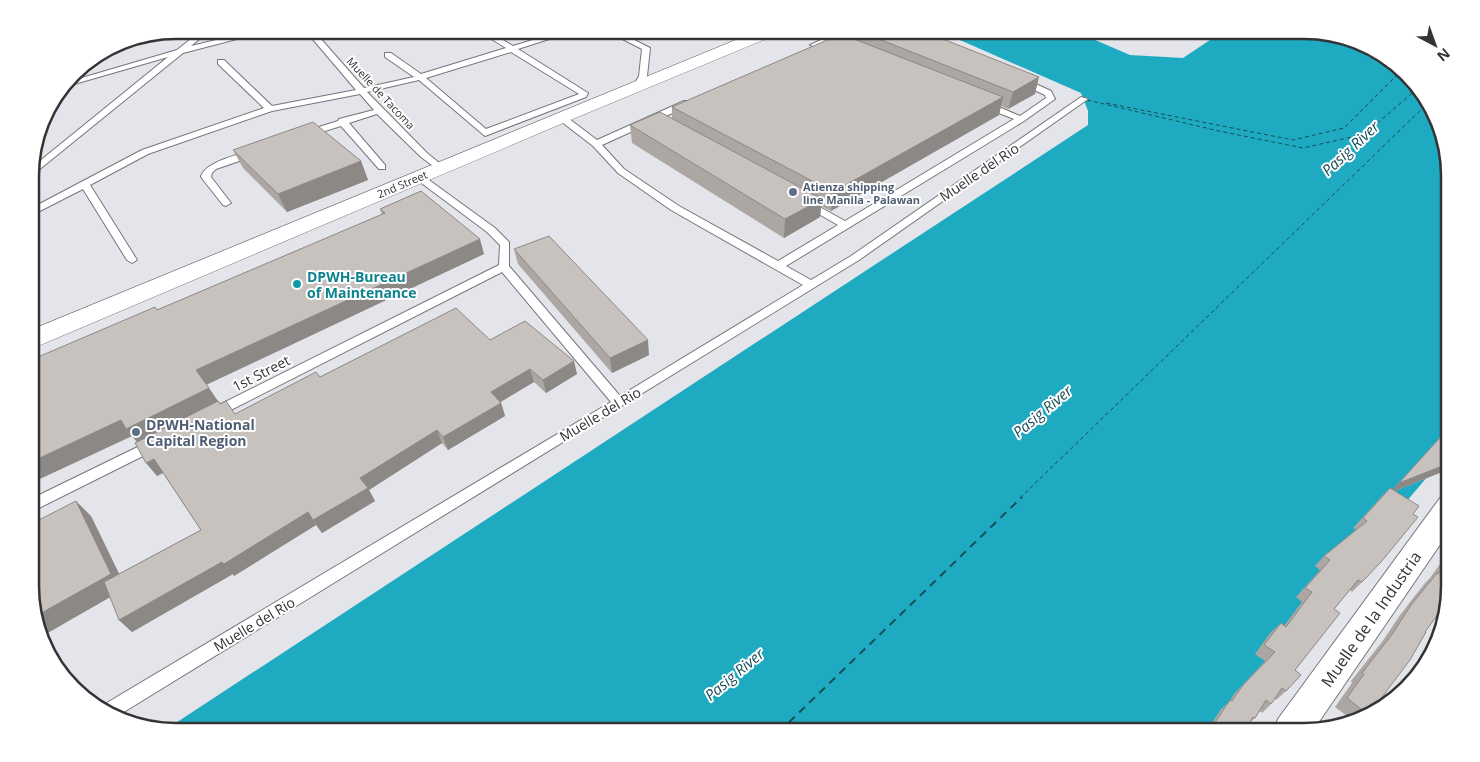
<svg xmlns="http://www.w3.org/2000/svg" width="1480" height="762" font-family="'Open Sans',sans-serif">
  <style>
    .water { fill: #1eabc2 }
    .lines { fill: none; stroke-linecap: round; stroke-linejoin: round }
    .ferry-far1 { stroke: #174d57; stroke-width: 1; stroke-dasharray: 4 3; stroke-linecap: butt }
    .ferry { stroke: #174d57; stroke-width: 2; stroke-dasharray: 8 6; stroke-linecap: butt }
    .lane-casing { stroke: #75767b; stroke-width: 2 }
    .street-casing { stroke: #75767b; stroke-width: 2 }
    .secondary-casing { stroke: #75767b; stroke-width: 1 }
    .lane { fill: #fff; fill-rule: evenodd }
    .street { fill: #fff; fill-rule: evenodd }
    .secondary { fill: #fff; fill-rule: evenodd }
    .wall { fill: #aca7a3 }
    .shaded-wall { fill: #8c8885 }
    .building { fill: #c8c2be; stroke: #8c8885 }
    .service-dot { fill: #5c6f8a; stroke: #fff; stroke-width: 2 }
    .culture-dot { fill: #0f9aa8; stroke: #fff; stroke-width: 2 }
    .labels { text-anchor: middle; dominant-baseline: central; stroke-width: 4; stroke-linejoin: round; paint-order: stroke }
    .far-street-label { font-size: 11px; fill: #343436; stroke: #fff }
    .far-service-label { font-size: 11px; font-weight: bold; fill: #4e5e75; stroke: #fff; text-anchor: start }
    .street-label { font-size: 14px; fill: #343436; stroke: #fff }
    .culture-label { font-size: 14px; font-weight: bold; fill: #0d838f; stroke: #fff; text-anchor: start }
    .service-label { font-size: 14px; font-weight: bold; fill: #4e5e75; stroke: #fff; text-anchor: start }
    .water-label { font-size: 15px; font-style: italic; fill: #174d57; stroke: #fff }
    .near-street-label { font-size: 16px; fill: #343436; stroke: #fff }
    .rim { fill: none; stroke: #343436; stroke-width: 2.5 }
  </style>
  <rect width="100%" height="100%" fill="#e4e5eb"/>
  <!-- water -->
  <path class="water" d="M937 30H1072L1130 55 1183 58 1225 30H1304L1369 45 1425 94 1449 157 1450 450 1318 606 1218 732H176L165 730 1088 125V111L1081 93Z"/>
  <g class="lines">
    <!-- ferry-far1 -->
    <path class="ferry-far1" d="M1087 100 1219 131 1303 148 1365 134 1418 88
      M1106 103 1293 140 1344 128 1400 72
      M1020 498 1428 103"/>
    <!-- ferry -->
    <path class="ferry" d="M779 732 1022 497"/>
    <defs>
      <path id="lane" d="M202 30H210L191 46 258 30H271L183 53 30 177V169L168 57 64 87 68 82 177 50Z
        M305 30H313L364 88 414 77 385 57V53H391L421 74 506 48 477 30H486L513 46 565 30H577L518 49 588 93 586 97 485 136 419 80 367 92 427 153 443 166V170L440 171 421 157 377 114 349 123 385 165V169H379L341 126 309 136H303V132L338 121 339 119 374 110 360 94 272 111 148 154 90 185 137 260 132 263 127 260 83 189 30 216V209L142 150 264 108 218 64V60H224L272 106 356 90ZM511 52 579 94 486 129 426 78Z
        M605 30H615L650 48 647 76 640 89 633 87 639 76 642 49Z
        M843 30H853L817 47 810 45Z
        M1019 79H1025L1051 91 1055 99 1024 121 786 266 811 280 851 256 1081 97 1088 99 859 260 114 718 100 707 611 402 502 272 219 416H209L208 413 209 410 499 265 500 245 487 232 416 179V175H422L495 228 509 242V266L620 396 803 285 671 210 618 173 593 146 558 119V115H564L597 140 684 101H690V105L602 145 624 169 679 206 778 261 838 225 803 205V201H809L845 221 1014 119 981 106V102H987L1020 116 1046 98 1045 95 1019 83Z
        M254 150 257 151V155L216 169 212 173 211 177 231 203 226 206 223 205 201 177C204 162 240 154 254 150Z
        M154 439 159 440 161 444 159 448 31 512V499Z"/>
      <path id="street" d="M1450 494V530L1312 732H1273L1278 719 1440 498Z"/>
      <path id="secondary" d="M760 30H782L780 33 568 121 31 349V330Z"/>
    </defs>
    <!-- lane casing -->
    <use href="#lane" class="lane-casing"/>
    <!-- street casing -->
    <use href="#street" class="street-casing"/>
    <!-- secondary casing -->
    <use href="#secondary" class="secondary-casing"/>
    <!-- lane -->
    <use href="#lane" class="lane"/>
    <!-- street -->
    <use href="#street" class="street"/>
    <!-- secondary -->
    <use href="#secondary" class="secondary"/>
  </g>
  <!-- wall -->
  <path class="wall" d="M852 30H920L1035 94 1008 109 1001 106 999 115 831 211 821 206 820 217 784 238 632 143 630 125 672 119V107L852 38Z
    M233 150 361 161 368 180 287 212 243 168Z
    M380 209 484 254 206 384 220 404 235 414 320 377 490 340 577 374 546 393 534 382 501 402 505 416 448 450 442 443 369 490 375 501 322 533 316 525 234 576 233 574 132 632 119 620 110 597 44 635 50 651 31 606 91 516 119 574 201 530 163 473 157 476 137 442 132 436 31 483V360L157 310 382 215Z
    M514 249 649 355 612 373 518 264Z
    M1450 420V469L1395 491 1362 582 1352 592 1350 590 1334 609 1295 670 1286 691 1276 700 1275 699 1271 704 1262 713 1260 711 1255 718 1249 723 1244 732H1206L1221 709 1229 702 1234 694 1265 661 1255 654 1271 632 1281 623 1284 626 1302 602 1296 597 1320 570 1315 566 1324 556 1356 530 1353 528 1380 498 1390 488 1392 490 1437 441Z
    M1450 550V587L1425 632 1370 713 1351 719 1335 707 1352 683 1351 681 1382 642 1400 615 1425 583 1430 578Z"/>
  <!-- shaded-wall -->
  <path class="shaded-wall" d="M1039 77 1035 94 1008 109 1013 92Z
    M1003 97 999 115 831 211 833 192Z
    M361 161 368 180 287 212 278 194Z
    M822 199 820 217 784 238 785 219Z
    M480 239 484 254 206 385 196 370Z
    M648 340 649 355 612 373 610 358Z
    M574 361 577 374 546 393 543 380Z
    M530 369 534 382 495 405 491 392Z
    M209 388 219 403 138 443 132 436 31 483V462L121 420Z
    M501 403 505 416 448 450 443 437Z
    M437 430 442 443 369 490 375 501 322 533 313 520 360 478Z
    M154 459 165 472 157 476 146 463Z
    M1450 463 1449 469 1389 493 1399 483Z
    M76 501 91 516 126 588 44 635 50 651 36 616Z
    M308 512 316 525 234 576 233 574 132 632 119 620Z"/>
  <!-- building -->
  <path class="building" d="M856 30H920L1039 77 1013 92Z
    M841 34 1003 97 833 192 672 107Z
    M660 112 822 199 785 219 630 125Z
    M313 122 361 161 278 194 233 150Z
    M421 191 480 239 196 370 209 388 126 429 121 420 31 462V360L155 307 157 310 385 213 380 209Z
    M549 236 648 340 610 358 514 249Z
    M456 308 490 340 525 321 574 361 543 380 530 369 491 392 501 403 443 437 437 430 360 478 368 488 313 520 308 512 224 564 222 562 119 620 104 582 201 530 154 459 146 463 135 443 218 401 220 404 226 401 235 414 316 372 320 377Z
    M1450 426V463L1399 483 1447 430Z
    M1390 488 1419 506 1413 514 1418 517 1381 562 1362 582 1358 580 1334 609 1340 613 1295 670 1301 675 1286 691 1282 688 1271 704 1266 700 1255 718 1253 717 1244 732 1242 731 1241 732H1212L1210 730 1230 700 1232 701 1243 685 1275 652 1264 645 1281 623 1286 627 1312 592 1305 588 1330 560 1324 556 1367 521 1363 518Z
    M76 501 111 574 36 616 31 606V524Z
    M1450 557V587L1446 603 1425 632H1426L1410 660 1370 713 1367 714 1347 698 1364 674 1362 673 1393 633 1411 605 1437 573 1438 574Z"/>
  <!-- markers -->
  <g class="service-dot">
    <circle cx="793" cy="192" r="5"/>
    <circle cx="136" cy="432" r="5"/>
  </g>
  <circle class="culture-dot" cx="297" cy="284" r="5"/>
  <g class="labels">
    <!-- far-street labels -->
    <g class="far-street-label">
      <text transform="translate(381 93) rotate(47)">Muelle de Tacoma</text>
      <text transform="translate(402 184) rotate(-23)">2nd Street</text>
    </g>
    <!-- far-service labels -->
    <g class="far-service-label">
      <text x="803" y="186">Atienza shipping<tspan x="803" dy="13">line Manila - Palawan</tspan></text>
    </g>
    <!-- street labels -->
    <g class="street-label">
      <text transform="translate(979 172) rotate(-34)">Muelle del Rio</text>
      <text transform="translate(261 373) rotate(-27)">1st Street</text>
      <text transform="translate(600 414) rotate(-31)">Muelle del Rio</text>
      <text transform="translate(254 624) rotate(-31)">Muelle del Rio</text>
    </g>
    <!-- culture labels -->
    <g class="culture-label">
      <text x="307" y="276">DPWH-Bureau<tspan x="307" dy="16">of Maintenance</tspan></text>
    </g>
    <!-- service labels -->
    <g class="service-label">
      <text x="146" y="424">DPWH-National<tspan x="146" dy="16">Capital Region</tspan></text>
    </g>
    <!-- water labels -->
    <g class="water-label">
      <text transform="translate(1350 148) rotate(-43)">Pasig River</text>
      <text transform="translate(1042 411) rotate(-40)">Pasig River</text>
      <text transform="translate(734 674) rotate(-40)">Pasig River</text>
    </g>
    <!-- near-street labels -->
    <g class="near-street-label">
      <text transform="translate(1371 619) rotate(-55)">Muelle de la Industria</text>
    </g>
  </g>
  <!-- crop -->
  <path d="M0 0H1480V762H0ZM176 39H1304A137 137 0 0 1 1441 176V586A137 137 0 0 1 1304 723H176A137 137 0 0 1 39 586V176A137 137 0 0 1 176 39Z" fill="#fff" fill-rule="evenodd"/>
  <path class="rim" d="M176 39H1304A137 137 0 0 1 1441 176V586A137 137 0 0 1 1304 723H176A137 137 0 0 1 39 586V176A137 137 0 0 1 176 39Z"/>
  <!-- north arrow -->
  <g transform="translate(1435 45) rotate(139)" stroke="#ffffff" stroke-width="4" paint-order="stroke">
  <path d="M0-4L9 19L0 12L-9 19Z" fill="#343436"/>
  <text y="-8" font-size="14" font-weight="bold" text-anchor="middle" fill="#343436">N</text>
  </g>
</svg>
